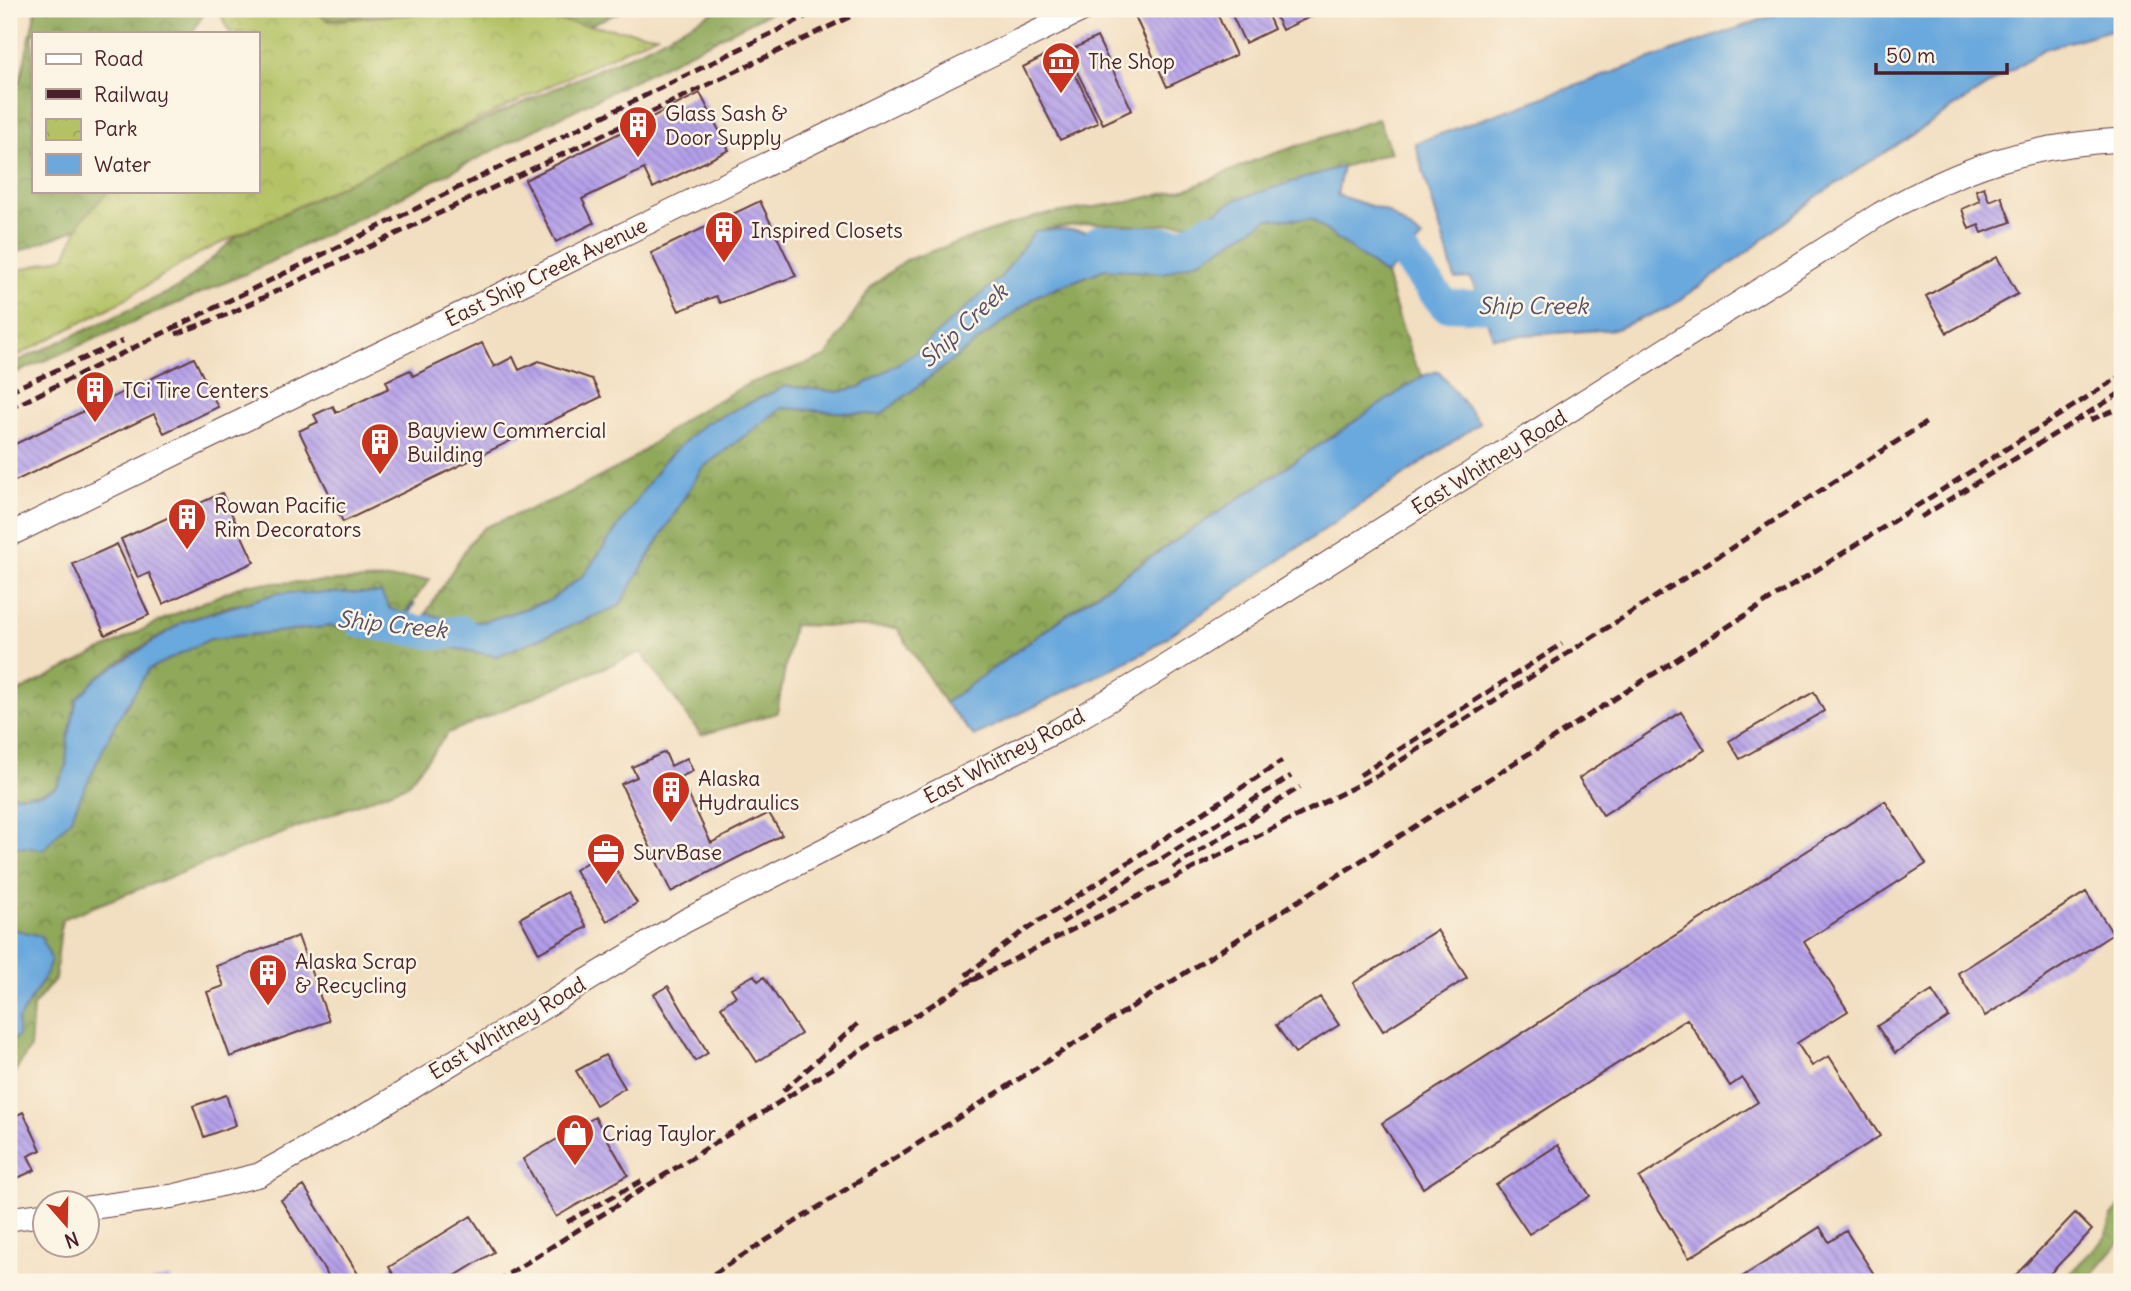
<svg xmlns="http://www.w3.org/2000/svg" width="2131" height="1291" font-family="Delius,sans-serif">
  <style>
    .forest { fill: url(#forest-crowns); stroke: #6c6442; stroke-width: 2 }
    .park { fill: url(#park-crowns); stroke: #7f7048; stroke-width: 2 }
    .water { fill: #6ba9dd; stroke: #5a6484; stroke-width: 2 }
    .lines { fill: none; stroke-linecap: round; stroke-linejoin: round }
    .river { stroke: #6ba9dd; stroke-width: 32 }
    .building { fill: url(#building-back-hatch) }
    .minor-casing { stroke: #633c41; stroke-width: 25 }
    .minor { stroke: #fff; stroke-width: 23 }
    .rail { stroke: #4a1f2b; stroke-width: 5; stroke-dasharray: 10 5; stroke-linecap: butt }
    .labels { text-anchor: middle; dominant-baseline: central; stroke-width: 5; stroke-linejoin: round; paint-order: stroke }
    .poi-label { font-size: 21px; fill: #4a1f2b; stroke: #fcf5e5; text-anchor: start }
    .street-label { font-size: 21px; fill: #4a1f2b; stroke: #fcf5e5 }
    .water-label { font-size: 23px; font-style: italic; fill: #564f69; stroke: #fcf5e5 }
  </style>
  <defs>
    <pattern id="forest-crowns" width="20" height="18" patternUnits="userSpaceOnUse" patternTransform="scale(1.75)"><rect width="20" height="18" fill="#8fa85a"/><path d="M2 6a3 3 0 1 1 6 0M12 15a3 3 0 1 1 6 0" fill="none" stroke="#77884b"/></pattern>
    <pattern id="park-crowns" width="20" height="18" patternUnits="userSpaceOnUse" patternTransform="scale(1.75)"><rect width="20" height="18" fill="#b4c265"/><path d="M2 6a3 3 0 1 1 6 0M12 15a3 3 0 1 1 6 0" fill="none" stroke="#9ca658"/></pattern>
    <pattern id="building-back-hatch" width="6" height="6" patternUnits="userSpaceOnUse" patternTransform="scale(1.75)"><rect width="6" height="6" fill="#b49fea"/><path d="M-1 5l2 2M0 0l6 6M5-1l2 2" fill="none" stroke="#9481be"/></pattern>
  </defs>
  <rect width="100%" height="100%" fill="#fcf5e5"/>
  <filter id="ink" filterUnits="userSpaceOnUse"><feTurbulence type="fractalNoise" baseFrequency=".0143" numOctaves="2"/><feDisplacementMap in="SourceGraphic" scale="14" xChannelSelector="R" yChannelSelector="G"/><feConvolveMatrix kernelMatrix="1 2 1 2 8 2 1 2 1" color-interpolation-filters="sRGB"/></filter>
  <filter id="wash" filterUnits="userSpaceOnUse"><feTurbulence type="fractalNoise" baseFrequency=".00686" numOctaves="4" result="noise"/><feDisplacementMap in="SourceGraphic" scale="28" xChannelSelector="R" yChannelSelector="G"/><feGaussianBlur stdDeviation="1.57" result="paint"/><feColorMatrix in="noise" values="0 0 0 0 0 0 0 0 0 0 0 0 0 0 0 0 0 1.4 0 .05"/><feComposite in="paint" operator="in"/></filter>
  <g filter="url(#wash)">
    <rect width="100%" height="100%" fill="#f2dec0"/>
    <!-- forest -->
    <path class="forest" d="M36 9H211L204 13 192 33H33V191H113L85 226 9 255V81L20 82Z
      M291 9H627L545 44 378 16 298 21Z
      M719 9H777L252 271 9 376V365L180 287 237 236 401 157 637 52Z
      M1378 119 1391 152 1235 200 1200 222 1144 226 1090 223 1035 231 1002 277 915 353 860 387 838 392 786 386 704 424 584 575 549 601 483 622H457L426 613 470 542 485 527 563 496 625 464 689 416 750 383 826 357 871 287 906 260 1036 216 1127 202 1193 187 1258 159Z
      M1268 219H1311L1386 275 1401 325 1415 364 1423 376 1099 591 945 703 897 628 793 625 777 713 701 735 641 652 448 733 407 785 62 919 55 979 33 1006 30 1048 9 1081V846L13 848 115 724 148 669 209 639 332 626 497 656 619 606 702 468 782 408 880 415 1038 295 1105 269 1164 273 1201 260Z
      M391 579H430L404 614 390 609 380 593 232 605 183 622 135 651 97 678 68 738 66 768 57 787 40 794 9 796V696L168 617 246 584Z
      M2122 1204V1240L2086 1282H2061L2105 1238 2112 1216Z"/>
    <!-- park -->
    <path class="park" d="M218 9H312L328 21 474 9 656 35 200 253 115 305 9 360V273L65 257 82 219 109 191H257V33H230Z"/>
    <!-- water -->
    <path class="water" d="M1791 9H2122V27L2044 49 1816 197 1745 254 1670 307 1616 329 1493 337 1471 278 1455 279 1415 143Z
      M1343 166 1337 195 1386 211 1422 238 1386 275 1311 219H1268L1201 260 1164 273 1105 269 1038 295 880 415 782 408 702 468 619 606 497 656 415 641 426 613 457 622H483L549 601 584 575 664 461 704 424 786 386 838 392 860 387 915 353 1001 277 1035 231C1081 225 1122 238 1166 249L1200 222 1235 200Z
      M1438 371 1480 423 1144 653 974 736 945 703 1099 592 1423 376Z
      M278 593H381L390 609 404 614 415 603 396 638 332 626 210 639 149 669 115 724 70 820 44 849 9 846V796L40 794 57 787 66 768 68 738 77 699 97 678 183 622Z
      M9 928 41 936 51 959 46 975 18 1020V1036L9 1044Z"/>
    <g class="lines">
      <!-- river -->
      <path class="river" d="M1370 231 1404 255 1445 305 1525 308
        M1099 241 1184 243 1211 228
        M360 622 439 634 461 631"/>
    </g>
    <g id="blocks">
      <!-- building -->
      <path class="building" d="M1145 9H1215L1236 55 1167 87 1134 14Z
        M1229 9H1265L1274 29 1245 43Z
        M1272 9H1308L1312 16 1282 30Z
        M1097 37 1132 110 1103 124 1067 52Z
        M1062 47 1098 123 1060 140 1023 67Z
        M700 93 729 150 653 188 644 169 582 199 594 223 556 242 525 180Z
        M1984 187 1989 201 2001 196 2011 222 1982 233 1979 225 1969 229 1962 209 1980 201 1976 190Z
        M760 201 796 276 720 303 716 296 679 311 651 253Z
        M1997 257 2018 294 1947 333 1926 296Z
        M482 343 494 367 513 357 519 370 539 361 592 379 601 397 343 522 299 431 318 422 314 415 333 406 336 413 389 388 386 381 410 370 413 376Z
        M194 358 218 407 164 433 154 414 9 484V447Z
        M222 493 254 562 163 604 149 573 138 578 121 539Z
        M117 544 149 615 105 635 73 564Z
        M1814 692 1824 711 1740 759 1729 741Z
        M1681 712 1705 750 1603 815 1579 778Z
        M665 752 671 766 687 758 693 771 680 777 711 843 769 813 782 835 671 892 621 784 637 777 632 767Z
        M1885 801 1926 864 1804 942 1848 1011 1797 1043 1812 1066 1829 1056 1880 1136 1689 1258 1639 1178 1758 1102 1742 1078 1730 1086 1687 1019 1423 1188 1382 1123Z
        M604 851 637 903 607 921 575 870Z
        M567 892 587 927 539 953 520 918Z
        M2086 892 2113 934 1985 1016 1958 973Z
        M1437 930 1467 978 1383 1031 1353 983Z
        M298 936 329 1021 230 1057 207 992 224 986 216 966Z
        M754 975 758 981 764 977 801 1034 757 1062 721 1007 736 996 731 988Z
        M668 986 708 1053 695 1061 654 994Z
        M1932 991 1949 1017 1895 1053 1877 1026Z
        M1320 997 1339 1025 1295 1053 1276 1025Z
        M605 1055 625 1088 596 1105 576 1071Z
        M226 1095 236 1125 204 1137 193 1106Z
        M23 1112 41 1150 28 1156 35 1170 9 1182V1119Z
        M595 1117 628 1175 556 1217 523 1159Z
        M1558 1145 1590 1196 1529 1234 1496 1185Z
        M304 1186 363 1282H332L281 1200Z
        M2075 1213 2092 1230 2042 1282H2009Z
        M471 1216 494 1252 445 1282H398L389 1267Z
        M1820 1227 1829 1242 1846 1231 1879 1282H1734Z
        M170 1277 171 1282H150V1281Z"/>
    </g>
  </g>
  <g filter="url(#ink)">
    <use href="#blocks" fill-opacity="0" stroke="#633c41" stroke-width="2"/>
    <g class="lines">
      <defs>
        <path id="minor" d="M9 535 1084 9
          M88 1208 174 1196 259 1175 365 1116 685 921 1058 730 1150 676 1880 214C1964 167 2026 145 2122 140
          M9 1219 46 1214"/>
      </defs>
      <!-- minor casing -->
      <use href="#minor" class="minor-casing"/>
      <!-- minor -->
      <use href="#minor" class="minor"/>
      <!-- rail -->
      <path class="rail" d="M176 334 231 313 866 9
        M9 391 123 341
        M9 409 821 9
        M2090 420 2122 407
        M1921 517 2122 392
        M1360 775 1562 644
        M1173 868 1300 787
        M1061 923 1291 776
        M966 975 1018 935 1282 761
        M973 980 1380 774 1927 422
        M783 1091 861 1021
        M567 1222 643 1180
        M496 1282 981 974
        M701 1282 2122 375"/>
    </g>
  </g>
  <!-- icons -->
  <defs>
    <symbol id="museum-pin" viewBox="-11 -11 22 30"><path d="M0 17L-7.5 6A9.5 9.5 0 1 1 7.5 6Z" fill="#c8321e" stroke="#fcf5e5"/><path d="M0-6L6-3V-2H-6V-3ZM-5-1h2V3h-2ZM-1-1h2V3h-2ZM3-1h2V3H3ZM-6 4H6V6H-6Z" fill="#fff"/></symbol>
    <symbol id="building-pin" viewBox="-11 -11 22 30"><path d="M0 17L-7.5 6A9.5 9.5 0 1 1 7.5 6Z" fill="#c8321e" stroke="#fcf5e5"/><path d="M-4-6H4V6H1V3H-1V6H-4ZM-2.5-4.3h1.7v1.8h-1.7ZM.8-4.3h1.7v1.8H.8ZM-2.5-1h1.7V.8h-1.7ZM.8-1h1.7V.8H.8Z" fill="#fff"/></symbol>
    <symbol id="office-pin" viewBox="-11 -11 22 30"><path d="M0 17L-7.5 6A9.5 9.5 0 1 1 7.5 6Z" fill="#c8321e" stroke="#fcf5e5"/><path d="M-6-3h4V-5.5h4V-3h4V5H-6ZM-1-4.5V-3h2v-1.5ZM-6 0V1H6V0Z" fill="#fff"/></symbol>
    <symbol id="shop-pin" viewBox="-11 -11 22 30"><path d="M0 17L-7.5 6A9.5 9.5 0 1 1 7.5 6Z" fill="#c8321e" stroke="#fcf5e5"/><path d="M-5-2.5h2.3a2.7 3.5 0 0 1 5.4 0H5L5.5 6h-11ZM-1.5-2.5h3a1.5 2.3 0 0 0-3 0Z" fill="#fff"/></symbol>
  </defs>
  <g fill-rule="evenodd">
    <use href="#museum-pin" x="1039" y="39" width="44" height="60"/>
    <use href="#building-pin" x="616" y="103" width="44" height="60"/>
    <use href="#building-pin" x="702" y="208" width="44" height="60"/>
    <use href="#building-pin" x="73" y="368" width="44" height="60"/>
    <use href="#building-pin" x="358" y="420" width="44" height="60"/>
    <use href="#building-pin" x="165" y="495" width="44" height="60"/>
    <use href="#building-pin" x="649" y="768" width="44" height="60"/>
    <use href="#office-pin" x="584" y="830" width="44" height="60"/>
    <use href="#building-pin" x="246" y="951" width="44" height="60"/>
    <use href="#shop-pin" x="553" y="1111" width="44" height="60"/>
  </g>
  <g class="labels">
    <!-- poi labels -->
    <g class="poi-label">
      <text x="1088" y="61">The Shop</text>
      <text x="665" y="113">Glass Sash &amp;<tspan x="665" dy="24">Door Supply</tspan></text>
      <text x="751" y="230">Inspired Closets</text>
      <text x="122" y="390">TCi Tire Centers</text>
      <text x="407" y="430">Bayview Commercial<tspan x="407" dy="24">Building</tspan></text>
      <text x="214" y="505">Rowan Pacific<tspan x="214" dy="24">Rim Decorators</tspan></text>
      <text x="698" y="778">Alaska<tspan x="698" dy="24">Hydraulics</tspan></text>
      <text x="633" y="852">SurvBase</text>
      <text x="295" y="961">Alaska Scrap<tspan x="295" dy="24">&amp; Recycling</tspan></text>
      <text x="602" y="1133">Criag Taylor</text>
    </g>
    <!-- street labels -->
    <g class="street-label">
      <text transform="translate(546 272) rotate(-26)">East Ship Creek Avenue</text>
      <text transform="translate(1489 462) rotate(-32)">East Whitney Road</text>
      <text transform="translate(1004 756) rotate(-28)">East Whitney Road</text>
      <text transform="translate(507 1028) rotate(-31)">East Whitney Road</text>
    </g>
    <!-- water labels -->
    <g class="water-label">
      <text x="1533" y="305">Ship Creek</text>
      <text transform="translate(963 325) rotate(-43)">Ship Creek</text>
      <text transform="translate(392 624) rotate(6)">Ship Creek</text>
    </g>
  </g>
  <!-- margin -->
  <rect width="2131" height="1291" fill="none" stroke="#fcf5e5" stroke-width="35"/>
  <!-- legend -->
  <rect x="32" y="32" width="228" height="161" fill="#fcf5e5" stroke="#b59f9b" stroke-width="2"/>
  <rect x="46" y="54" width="35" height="10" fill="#ffffff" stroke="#b59f9b" stroke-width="2"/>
  <text x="94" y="66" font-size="21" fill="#4a1f2b">Road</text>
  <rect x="46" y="89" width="35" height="10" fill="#4a1f2b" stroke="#b59f9b" stroke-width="2"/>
  <text x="94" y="102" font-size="21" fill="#4a1f2b">Railway</text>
  <rect x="46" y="119" width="35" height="21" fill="url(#park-crowns)" stroke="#b59f9b" stroke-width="2"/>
  <text x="94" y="136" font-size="21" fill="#4a1f2b">Park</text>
  <rect x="46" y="154" width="35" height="21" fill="#6ba9dd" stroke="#b59f9b" stroke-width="2"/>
  <text x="94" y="172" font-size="21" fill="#4a1f2b">Water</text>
  <!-- north arrow -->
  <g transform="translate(66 1224) rotate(160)"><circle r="33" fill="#fcf5e5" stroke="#b59f9b" stroke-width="2"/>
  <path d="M0-5L12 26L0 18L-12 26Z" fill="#c8321e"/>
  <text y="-10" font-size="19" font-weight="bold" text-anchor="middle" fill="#4a1f2b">N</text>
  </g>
  <!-- scale -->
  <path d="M1876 63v10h131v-10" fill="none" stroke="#4a1f2b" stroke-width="3.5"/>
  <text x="1886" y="63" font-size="21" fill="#4a1f2b" stroke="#fcf5e5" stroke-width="5" paint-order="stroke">50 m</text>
</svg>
